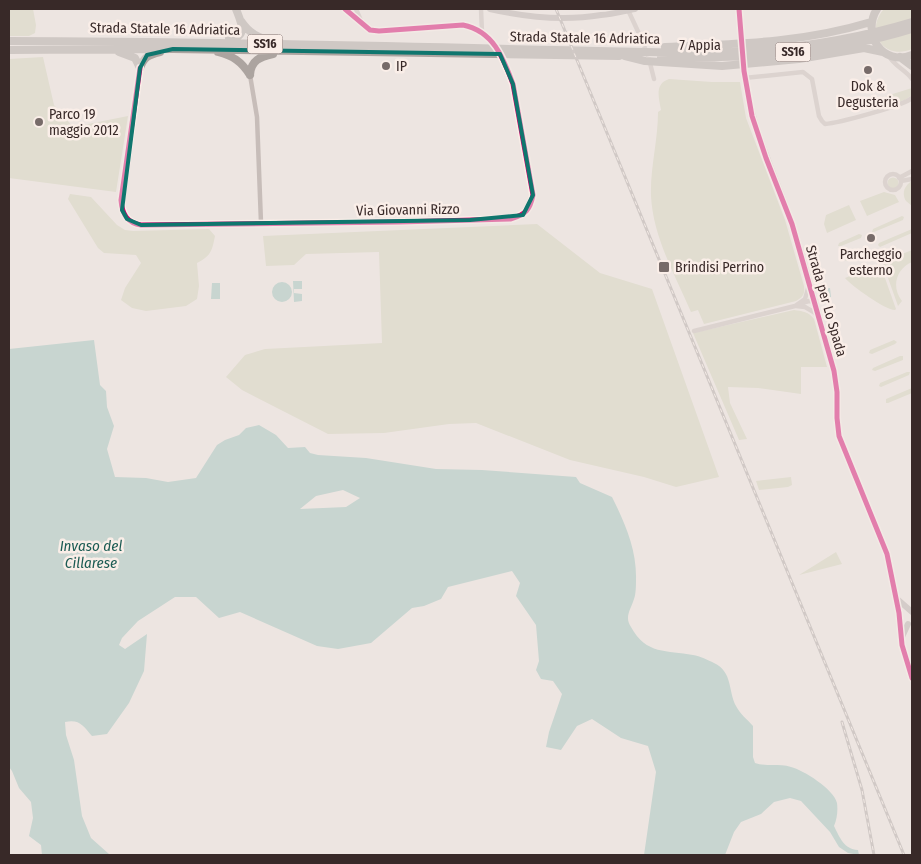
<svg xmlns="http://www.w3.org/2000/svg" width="921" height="864" font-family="'Fira Sans Condensed',sans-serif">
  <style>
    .green { fill: #d3d2ba }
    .water { fill: #9cc1ba; fill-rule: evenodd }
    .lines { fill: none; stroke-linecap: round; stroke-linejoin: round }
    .street-tunnel { stroke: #c9bfbc; stroke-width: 4.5; stroke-dasharray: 4.5 2; stroke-linecap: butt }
    .street { stroke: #c7bdb9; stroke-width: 4.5 }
    .secondary { stroke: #b7adaa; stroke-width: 6 }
    .highway { stroke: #aca4a0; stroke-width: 8 }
    .rail-casing { stroke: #afa7a4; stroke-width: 3 }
    .rail { stroke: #faeee8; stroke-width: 1; stroke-dasharray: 4; stroke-linecap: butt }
    .cycleway-casing { stroke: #faeee8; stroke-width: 8 }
    .cycleway { stroke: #d6006c; stroke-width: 5 }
    .marked { fill: none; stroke: #0f766e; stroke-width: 4; stroke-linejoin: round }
    .poi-dot { fill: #776b69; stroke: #faeee8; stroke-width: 2 }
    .labels { text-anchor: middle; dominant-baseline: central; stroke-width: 5; stroke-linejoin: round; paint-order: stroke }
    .shield { fill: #faeee8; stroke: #726462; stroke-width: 1 }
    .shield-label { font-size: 12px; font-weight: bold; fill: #382928 }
    .street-label { font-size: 14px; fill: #382928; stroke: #faeee8 }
    .poi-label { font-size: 14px; fill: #382928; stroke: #faeee8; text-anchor: start }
    .water-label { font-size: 15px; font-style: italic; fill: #1b5b53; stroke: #faeee8 }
  </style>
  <rect width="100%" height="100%" fill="#ede5e1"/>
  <!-- green -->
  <path class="green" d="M9 9H33L36 25 35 33 29 36H9Z
    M884 9H912V49C884 61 864 31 884 9Z
    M43 57 54 105 73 127 128 116 116 192 9 178V59Z
    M669 79 712 82H740L746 118 785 220 804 286C805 294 803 297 796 301L704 324 698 310 691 312C675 275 653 237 651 196 650 169 658 140 658 112L661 110C659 98 654 84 669 79Z
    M912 88V95L905 100 872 109 870 101Z
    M887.5 183a5.5 5.5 0 1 1 11 0a5.5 5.5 0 1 1-11 0Z
    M912 181V206L906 201C901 193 905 185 912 181Z
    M884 192 895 195 899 202 867 216 860 201Z
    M70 194 91 197 117 225 125 230 133 231 209 229 215 236C212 251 211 256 197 263L199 286 197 299 186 306 146 311 132 308 121 300 125 288 141 263 136 255 104 253 98 248 68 199Z
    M849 205 856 220 827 233 824 224 826 215Z
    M902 216 904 217 903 220 874 232H872L873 229Z
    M537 224 600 273 652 289 719 477 676 487 644 477 570 460 476 423 449 424 384 433 328 434 242 390 226 377 245 355 265 349 382 343 379 252 306 254 294 265 266 266 263 236Z
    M912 229V233L880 247 878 245 879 243Z
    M859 234 862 235 861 238 841 246H838L839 243Z
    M865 249 868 250 867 252 847 261 844 260 845 257Z
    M912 250V262C896 269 891 287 902 301L898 306 883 264 885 261Z
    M880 264 896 309 895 310C885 310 852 286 845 278Z
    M794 310C802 311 809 312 814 319L827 367H801V394L758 388 728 387 730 403 747 439 739 440 693 333Z
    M894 340 897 342 895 344 872 354 869 353 870 350Z
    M900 356H903V360L875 371 872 370 873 368Z
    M907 372H910L909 375 881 387 879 386 880 383Z
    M912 388V393L888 403H886V399Z
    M791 477 792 485 788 487 759 490 756 481Z
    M836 552 842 564 799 575Z"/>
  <!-- water -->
  <path class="water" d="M293 281H302V289H294V293L302 294V301L294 302Z
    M272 292a10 10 0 1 1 20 0a10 10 0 1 1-20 0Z
    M212 283H220V299H211Z
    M830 288 831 297 827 298 828 303 823 304 821 290Z
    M94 340 100 385 106 391 107 407 114 426 107 449 115 477 146 478 168 482 196 478 217 445 225 440 239 435 246 428 259 425 276 435 288 448 305 447 310 453 318 455 366 458 436 469 482 470 576 477 580 483 612 497C625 523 637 550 636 580 636 585 636 594 634 599 631 609 624 617 631 627 646 655 667 650 693 655 700 656 708 660 714 663 733 672 728 691 736 706 740 714 747 719 753 726V757L755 763C767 767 779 763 791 767 803 770 834 789 837 803 838 811 837 819 834 826 840 838 844 849 858 850L859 855 848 853 839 847 830 832 801 801 790 798 774 802 761 814 741 822 734 832 725 855H644L656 772 648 746 621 738 592 719 577 726 561 750 546 747 549 732 562 694 553 681 541 679 536 670 539 661 536 625 516 596 520 583 512 571 448 587 441 599 424 606 412 608 371 643 338 649 317 646 240 612 219 618 196 597H175L138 621 122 638 119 645 125 649 147 634 144 671 129 703 107 734 92 736C83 726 80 719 65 722L66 735 74 760 82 816 91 838 109 854V855H42L41 845 29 836 33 818 31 802 19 788 12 771 9 767V349ZM343 490 360 498 346 507 300 509 316 496Z"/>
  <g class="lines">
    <!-- street-tunnel -->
    <path class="street-tunnel" d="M642 40 650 62"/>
    <!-- street -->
    <path class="street" d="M356 9 362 23
      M481 9 482 32
      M628 10 642 40
      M889 56C894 66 906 70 912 79
      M650 63 654 79
      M140 68 121 200C122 214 127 223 141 225L399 222 511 219C526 214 530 210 533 195L513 84C503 57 493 31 463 25L379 31 370 30 345 9
      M250 75 257 117 261 223
      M744 78 803 72 812 79 819 116 822 121 825 124C838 123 903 106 912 98
      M885 182a8 8 0 1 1 16 0a8 8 0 1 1-16 0Z
      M899 178 912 171
      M901 181 912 179
      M802 303 809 301 814 302
      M796 306 805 307 817 314
      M694 331 795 306 805 299 809 285"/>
    <!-- secondary -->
    <path class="secondary" d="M490 9C525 17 565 21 601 15 613 14 624 11 635 9
      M739 9 742 47
      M743 60C747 120 773 168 792 224 808 273 820 322 834 371L837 392V418L839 436 887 554 899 613 902 645 912 678
      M896 598 912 612
      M902 637 908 624"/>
    <!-- highway -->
    <path class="highway" d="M877 9C861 34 883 67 912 55
      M241 21C249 33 258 38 272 41
      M229 39C249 37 241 22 236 9
      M9 41C241 41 474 49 707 53 776 51 846 42 912 22
      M665 47C737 44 802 43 871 22
      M9 50 173 49 619 56
      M119 52 135 58 140 68
      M218 52C233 56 241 61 250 75
      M625 56 645 61 722 66 799 59 864 48 883 52
      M661 57C745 59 831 54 912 29
      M900 57 912 66
      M140 68C144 57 148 55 160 52
      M250 75C251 60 260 57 273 54"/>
    <defs>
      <path id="rail" d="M556 9 904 855
        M842 722 862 790 874 855"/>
    </defs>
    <!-- rail casing -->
    <use href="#rail" class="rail-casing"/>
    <!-- rail -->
    <use href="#rail" class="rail"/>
    <defs>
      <path id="cycleway" d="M739 9 744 71 752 116 766 158 792 224 834 371 837 392V418L839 436 887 554 899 613 902 645 912 678
        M140 68 121 200C122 214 127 223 141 225L399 222 511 219C526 214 530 210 533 195L513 84C503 57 493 31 463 25L379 31 370 30 345 9"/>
    </defs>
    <!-- cycleway casing -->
    <use href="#cycleway" class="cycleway-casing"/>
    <!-- cycleway -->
    <use href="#cycleway" class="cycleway"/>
  </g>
  <!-- marked area -->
  <path d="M0 0H921V864H0ZM173 49 500 54 513 84 533 195 523 215 470 220 141 225 127 219 122 210 140 68 147 55Z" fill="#ede5e1" fill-opacity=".55" fill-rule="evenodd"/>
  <path class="marked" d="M173 49 500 54 513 84 533 195 523 215 470 220 141 225 127 219 122 210 140 68 147 55Z"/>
  <!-- markers -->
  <g class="poi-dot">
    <circle cx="386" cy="66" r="5"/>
    <circle cx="868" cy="70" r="5"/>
    <circle cx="39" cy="122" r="5"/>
    <circle cx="871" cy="238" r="5"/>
    <rect x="658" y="261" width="12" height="12" rx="2.5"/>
  </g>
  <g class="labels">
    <!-- shield labels -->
    <g class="shield">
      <rect x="247.5" y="34.5" width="35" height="19" rx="4"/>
      <rect x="775.5" y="42.5" width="35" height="19" rx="4"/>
    </g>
    <g class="shield-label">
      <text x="265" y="44">SS16</text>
      <text x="793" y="52">SS16</text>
    </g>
    <!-- street labels -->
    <g class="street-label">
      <text transform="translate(165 29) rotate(1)">Strada Statale 16 Adriatica</text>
      <text transform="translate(585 38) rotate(1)">Strada Statale 16 Adriatica</text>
      <text x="700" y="45">7 Appia</text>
      <text transform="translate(408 210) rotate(-1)">Via Giovanni Rizzo</text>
      <text transform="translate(826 301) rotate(74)">Strada per Lo Spada</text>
    </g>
    <!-- poi labels -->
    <g class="poi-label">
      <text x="396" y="66">IP</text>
      <text x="868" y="86" text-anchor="middle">Dok &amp;<tspan x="868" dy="16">Degusteria</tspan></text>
      <text x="49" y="114">Parco 19<tspan x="49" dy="16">maggio 2012</tspan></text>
      <text x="871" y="254" text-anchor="middle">Parcheggio<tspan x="871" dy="16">esterno</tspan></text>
      <text x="675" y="267">Brindisi Perrino</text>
    </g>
    <!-- water labels -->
    <g class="water-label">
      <text x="91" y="546">Invaso del<tspan x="91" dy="17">Cillarese</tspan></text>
    </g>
  </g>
  <!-- border -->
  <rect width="921" height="864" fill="none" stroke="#382928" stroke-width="20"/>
</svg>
